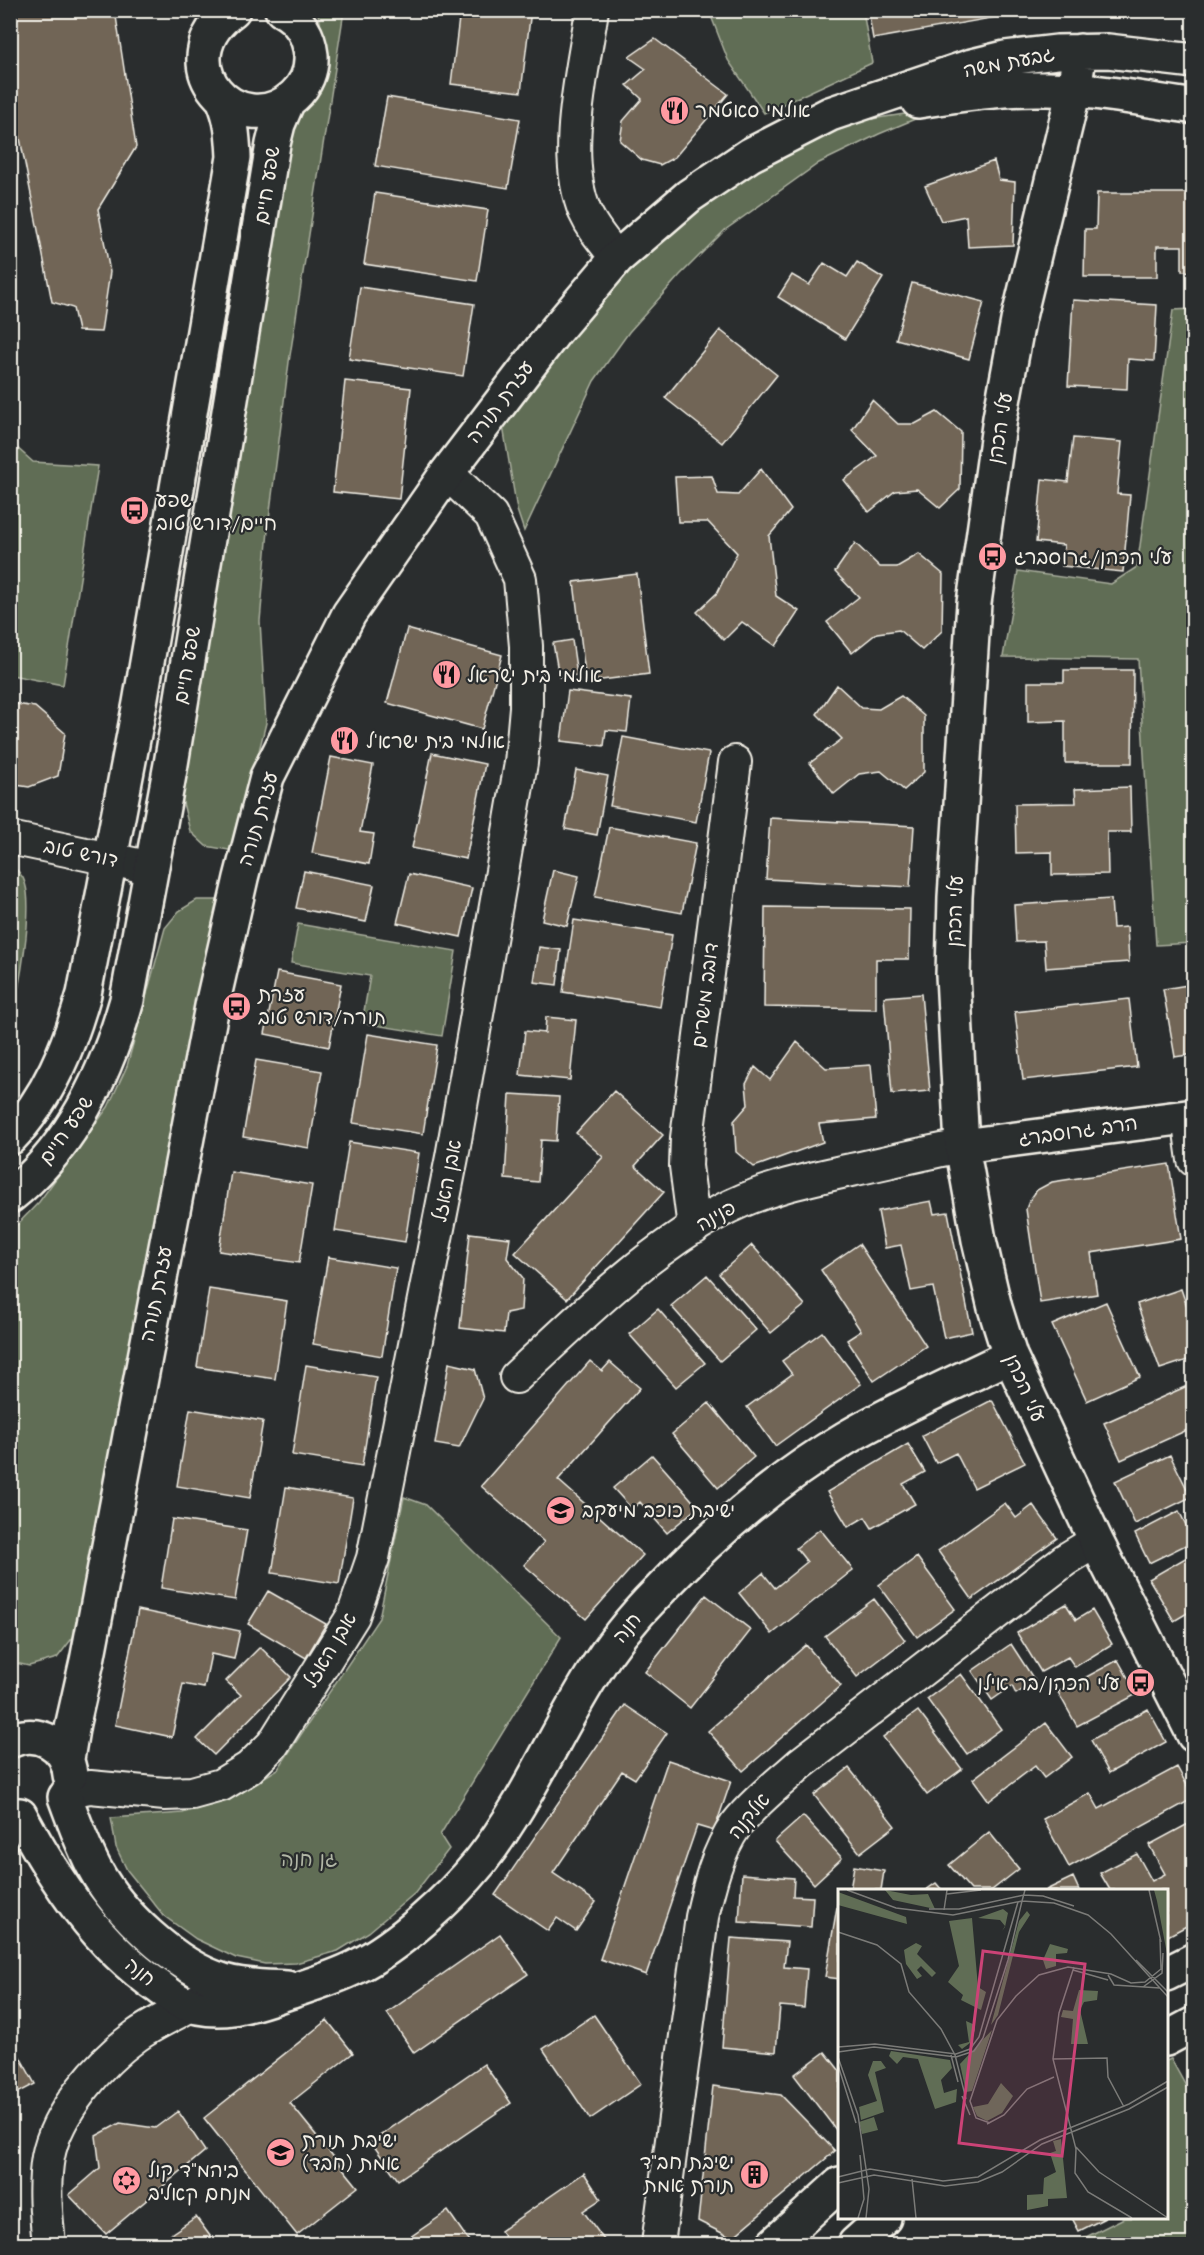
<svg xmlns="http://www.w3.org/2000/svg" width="1204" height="2255" font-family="'Comic Neue','Playpen Sans Hebrew',sans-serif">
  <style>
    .green { fill: #606d55; stroke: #aaaf9e; stroke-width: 1.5 }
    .building { fill: #716557; stroke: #f4f1e8; stroke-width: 1.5 }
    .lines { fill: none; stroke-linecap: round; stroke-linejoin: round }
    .minor-casing { stroke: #f4f1e8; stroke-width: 36 }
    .tertiary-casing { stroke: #f4f1e8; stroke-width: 38 }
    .minor { stroke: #2a2d2e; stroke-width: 32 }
    .tertiary { stroke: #2a2d2e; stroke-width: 33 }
    .labels { text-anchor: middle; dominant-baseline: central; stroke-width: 4.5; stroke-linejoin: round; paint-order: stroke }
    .street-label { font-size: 20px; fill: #f4f1e8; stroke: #2a2d2e }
    .poi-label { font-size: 20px; fill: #f4f1e8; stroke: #2a2d2e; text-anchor: start }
    .park-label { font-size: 20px; fill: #b1b6a6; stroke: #2a2d2e }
    .inset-road { fill: none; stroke: #7b7b78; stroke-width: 1.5 }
    .view { fill: #cc4377; fill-opacity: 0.15; stroke: #cc4377; stroke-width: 3 }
    .inset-edge { fill: none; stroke: #f4f1e8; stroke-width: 3 }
  </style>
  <rect width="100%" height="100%" fill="#2a2d2e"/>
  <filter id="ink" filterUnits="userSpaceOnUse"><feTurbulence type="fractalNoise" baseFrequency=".0167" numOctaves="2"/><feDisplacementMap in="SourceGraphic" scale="12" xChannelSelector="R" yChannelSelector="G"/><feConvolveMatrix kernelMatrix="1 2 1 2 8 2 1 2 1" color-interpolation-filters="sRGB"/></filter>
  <g filter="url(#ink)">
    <!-- green -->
    <path class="green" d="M712 10 863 11 872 63 764 113 728 60 711 16Z
      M317 11H344L289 362 269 519 260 621 266 723 234 851 206 846 190 831 180 791 283 152 298 117 314 100 323 75 320 21Z
      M939 109 879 134 819 163 725 230 680 275 629 332 594 381 524 531 517 510 503 426 597 296 726 183 844 123Z
      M1193 309V943L1156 945 1138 659 1003 657 1018 571 1111 584 1137 567 1173 310Z
      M10 438 15 446 33 462 98 466 63 685 11 675Z
      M11 865C17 870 23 875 25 883 34 910 19 991 11 1019Z
      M197 900H218L74 1636 57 1658 29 1666 11 1662V1231L39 1202 108 1107 127 1066 165 928 179 911Z
      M298 924 456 951 442 1036 362 1023 370 976 291 963Z
      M404 1497 426 1505 561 1637 440 1835 449 1849 415 1893 369 1932 338 1951 296 1963 265 1964 236 1958 196 1939 164 1916 127 1870 116 1847 111 1818 183 1813 237 1794 278 1769 379 1618Z
      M1171 2059 1193 2099V2244H1072L1124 2218H1166V2061Z"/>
    <!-- building -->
    <path class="building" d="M10 10H115L136 147 98 209 110 272 101 332 78 331 73 308 52 302 10 87Z
      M460 10H531L521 92 451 84Z
      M868 10H1007L1008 15 873 39Z
      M655 39 728 94 675 157 660 165 642 160 620 141 623 121 642 99 627 85 646 69 629 57Z
      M387 97 520 119 508 188 375 166Z
      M994 161 999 180 1015 182 1013 245 968 247 966 216 941 221 925 186Z
      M1191 166H1194V272L1182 271V246H1157V277H1084L1085 229H1096L1097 193H1191Z
      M375 193 488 210 477 281 364 264Z
      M857 262 883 278 845 339 778 297 792 275 809 285 824 263 847 277Z
      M912 283 984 302 969 359 896 339Z
      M360 287 474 304 463 376 349 359Z
      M1073 300 1157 305 1154 361 1128 359 1127 389 1068 386Z
      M720 330 777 375 722 443 665 398Z
      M345 381 411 388 399 499 333 492Z
      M872 400 898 424H915L937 412 961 432 960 489 940 508 917 489 895 491 869 512 844 480 877 456 852 430Z
      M1073 438 1122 442 1117 494 1130 495 1123 572 1062 566 1064 545 1036 542 1042 479 1068 482Z
      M761 469 791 510 769 536 776 596 799 611 776 646 742 622 724 640 697 612 717 593 737 553 708 522H678L675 477 712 476 718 494 738 495Z
      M855 543 880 567H897L919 554 943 574 942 631 922 650 899 630 877 633 852 653 827 622 859 597 835 572Z
      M637 574 649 674 586 682 574 582Z
      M407 629 502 655 482 729 387 703Z
      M572 640 577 675 559 677 553 643Z
      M1064 670H1133L1132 763H1065V721L1028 722V682H1064Z
      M837 685 862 708 879 709 901 696 924 716V772L904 790 881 771 859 774 834 794 810 763 842 739 817 714Z
      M568 691 631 699 627 732 606 730 604 746 561 741Z
      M10 703 35 707 65 733 58 776 29 787 10 784Z
      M623 737 709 753 696 822 610 806Z
      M432 753 485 764 466 859 412 848Z
      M331 757 373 765 360 832 374 834 369 864 312 853Z
      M576 770 608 776 597 835 565 829Z
      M1130 787 1131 832H1107L1108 874 1052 875V852L1016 853 1015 804 1076 803 1075 789Z
      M770 818 914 826 910 887 766 879Z
      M609 827 696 843 682 913 595 897Z
      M553 870 579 876 567 926 542 920Z
      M304 871 374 885 366 922 296 908Z
      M409 874 472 888 461 937 397 923Z
      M1111 899 1113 928 1127 927 1129 962 1046 968 1044 941 1016 942 1014 905Z
      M765 907 910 909 909 959H876V1009L764 1007Z
      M574 920 672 935 660 1007 563 992Z
      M539 947 561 950 557 985 534 982Z
      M277 972 341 984 329 1047 265 1034Z
      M1194 984V1054L1175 1057 1163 989Z
      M921 994 930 1091 892 1094 884 997Z
      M1129 999 1137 1067 1023 1080 1015 1012Z
      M546 1017 576 1020 570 1080 520 1075 525 1031 545 1033Z
      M368 1034 437 1045 423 1134 353 1123Z
      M797 1042 826 1068 871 1065 876 1119 819 1124 823 1142 754 1167 736 1152 734 1121 748 1105 746 1084 755 1067 770 1080Z
      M256 1060 322 1071 309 1148 243 1137Z
      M614 1091 663 1135 635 1166 664 1192 567 1299 515 1253 603 1157 576 1133Z
      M510 1094 559 1097 556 1141 541 1140 538 1182 505 1179Z
      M349 1142 419 1153 405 1242 335 1231Z
      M1169 1164 1181 1239 1091 1253 1097 1294 1040 1303 1026 1209 1029 1201 1037 1190 1052 1182Z
      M231 1172 312 1185 299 1263 219 1251Z
      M931 1201 934 1214 948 1212 972 1332 944 1338 933 1287 911 1291 901 1245 885 1248 878 1211Z
      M470 1233 510 1238 507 1258 523 1278 521 1310 506 1313 504 1333 460 1328Z
      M859 1244 926 1346 874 1381 847 1340 861 1331 821 1270Z
      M752 1245 805 1305 771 1333 719 1274Z
      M328 1257 396 1268 382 1356 313 1344Z
      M707 1275 756 1330 720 1361 671 1306Z
      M209 1289 287 1301 275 1379 197 1367Z
      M1181 1289 1194 1327V1358L1160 1369 1137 1304Z
      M1106 1302 1140 1377 1087 1401 1052 1325Z
      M658 1309 705 1363 676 1387 629 1334Z
      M822 1332 861 1384 775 1446 747 1407 792 1374 782 1361Z
      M590 1361 602 1371 610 1362 640 1388 558 1480 643 1555 586 1619 524 1565 544 1542 481 1486Z
      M449 1363 475 1369 483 1399 459 1448 435 1444Z
      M306 1365 376 1377 362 1466 292 1455Z
      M1194 1383V1427L1121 1460 1104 1423Z
      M992 1400 1025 1463 974 1488 956 1453 936 1463 922 1436Z
      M709 1403 754 1457 718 1488 672 1434Z
      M190 1409 263 1421 250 1498 177 1486Z
      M908 1444 925 1472 903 1484 915 1504 872 1528 865 1517 848 1527 827 1492Z
      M652 1455 698 1507 667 1533 640 1502 632 1509 613 1488Z
      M1170 1455 1191 1497 1135 1524 1115 1481Z
      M286 1487 353 1498 339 1584 272 1573Z
      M1005 1503 1016 1518 1033 1505 1057 1538 972 1599 938 1551Z
      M1179 1511 1194 1541 1149 1563 1135 1534Z
      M172 1519 247 1530 235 1600 161 1588Z
      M820 1529 853 1570 772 1634 739 1593 763 1573 775 1588 807 1562 796 1548Z
      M1194 1553V1609L1174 1621 1149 1579Z
      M917 1557 955 1609 917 1637 879 1585Z
      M268 1591 326 1624 306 1658 248 1624Z
      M706 1595 751 1630 690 1708 645 1672Z
      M874 1599 905 1640 857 1677 825 1636Z
      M1066 1604 1076 1620 1092 1610 1112 1644 1075 1667 1068 1657 1041 1672 1017 1633Z
      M138 1610 240 1631 234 1659 211 1654 204 1688 183 1684 172 1737 115 1725Z
      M1011 1644 1035 1681 1016 1694 1012 1686 992 1700 972 1671Z
      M806 1645 841 1686 743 1771 708 1731Z
      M260 1647 291 1677 214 1755 197 1739 241 1695 226 1681Z
      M1118 1660 1137 1694 1077 1726 1058 1692Z
      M961 1674 1001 1729 967 1754 927 1699Z
      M625 1705 667 1733 635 1779 622 1771 553 1873 596 1902 576 1931 557 1918 548 1931 495 1895Z
      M1148 1709 1166 1742 1109 1773 1091 1740Z
      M918 1711 962 1769 927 1795 883 1737Z
      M1046 1723 1072 1757 1044 1778 1035 1766 989 1801 973 1779Z
      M668 1760 731 1781 714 1831 697 1826 646 1975 600 1959Z
      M1177 1767 1194 1798 1069 1867 1043 1819 1090 1793 1099 1809Z
      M849 1768 895 1826 860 1853 814 1795Z
      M803 1816 842 1858 814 1884 775 1841Z
      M1188 1824 1194 1834V1922L1166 1937V1890H1110L1100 1873 1137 1854 1152 1881 1165 1874 1149 1845Z
      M989 1832 1019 1869 992 1890H971L949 1865Z
      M854 1866 884 1871 881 1890H850Z
      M742 1874 794 1878 793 1896 813 1897 811 1927 739 1922Z
      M1073 1877 1079 1890H1046Z
      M936 1883 942 1890H926Z
      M838 1901H840V1979L825 1977Z
      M500 1934 528 1974 414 2053 387 2013Z
      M731 1938 787 1942 784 1967 807 1969 804 2008 780 2006 776 2052 722 2047Z
      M594 2015 641 2084 590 2119 543 2049Z
      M327 2020 353 2053 290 2103 358 2187 297 2235 204 2118Z
      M10 2039 35 2084 10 2097Z
      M825 2052 840 2071V2135L794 2075Z
      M484 2064 511 2103 398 2180 371 2142Z
      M713 2086 781 2095 835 2151 732 2238 698 2221Z
      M178 2111 205 2151 106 2234 69 2195 100 2168 96 2136 120 2123 155 2128Z
      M584 2173 601 2199 583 2211 607 2244H540L537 2239 529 2244H510L500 2231Z
      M448 2211 471 2244H400Z
      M196 2217 216 2244H156Z
      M1072 2218H1105L1079 2231Z"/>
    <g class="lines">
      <defs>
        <path id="minor" d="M592 10C583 72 561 154 585 212 593 230 605 243 617 258
          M10 838 152 868
          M1188 1117 1194 1160
          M694 1228 686 1166 687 1138 735 762
          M516 1377C580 1318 641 1256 717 1213 758 1190 805 1180 851 1170 888 1162 925 1153 962 1146
          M68 1791 90 1787 165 1794 192 1793 221 1785 249 1768 273 1744 353 1616 373 1558 452 1157 521 763 526 707V646L520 579 491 515 447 473
          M49 2244C46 2216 43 2186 48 2157 56 2113 100 2062 136 2036 158 2020 185 2011 207 1994
          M658 2244 702 1917C709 1886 717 1852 736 1825 754 1802 779 1783 800 1764L1065 1560 1096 1541"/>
        <path id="tertiary" d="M233 10C161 62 239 146 294 96 306 85 312 70 311 55 309 36 299 19 282 10
          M1080 51 1074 90 1018 321 1000 418 974 603 955 897 953 975 962 1146 979 1240 995 1308 1010 1356 1096 1541 1194 1735
          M918 101C961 94 1004 88 1047 89 1096 90 1145 99 1194 107
          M10 1138C49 1097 69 1046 84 994L140 703 234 157C233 137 232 119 223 99
          M962 1146 1194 1116
          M10 1196C71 1148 106 1074 127 1000L171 764 273 144 278 124 288 101
          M10 1741C37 1728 68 1744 70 1775
          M67 1759 73 1723 87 1661 213 1001 241 878 267 777 349 614 447 473 556 330 617 258 689 196 750 155 830 114 972 66 1005 58 1057 52 1108 51 1194 61
          M65 1797C74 1821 82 1845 95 1869 118 1912 175 1967 224 1981 244 1987 266 1987 287 1988
          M20 1815C55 1880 97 1945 159 1987 166 1992 174 1999 181 2002 218 2017 252 2005 286 1993 310 1985 334 1978 356 1967 398 1946 450 1899 480 1862 525 1805 553 1738 591 1677 609 1647 633 1617 658 1592 713 1534 777 1479 846 1438 899 1407 955 1383 1010 1356
          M1166 1974 1194 1960
          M1166 2039 1194 2024
          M774 2244 840 2184
          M855 2244 884 2218"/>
      </defs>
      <!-- minor casing -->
      <use href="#minor" class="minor-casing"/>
      <!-- tertiary casing -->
      <use href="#tertiary" class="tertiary-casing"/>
      <!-- minor -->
      <use href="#minor" class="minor"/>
      <!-- tertiary -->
      <use href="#tertiary" class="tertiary"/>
    </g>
  </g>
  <!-- icons -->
  <defs>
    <symbol id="restaurant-disc" viewBox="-11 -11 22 22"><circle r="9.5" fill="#ff9aa2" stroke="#2a2d2e"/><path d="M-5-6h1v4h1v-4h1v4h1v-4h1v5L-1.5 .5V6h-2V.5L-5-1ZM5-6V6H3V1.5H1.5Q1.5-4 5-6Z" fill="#111"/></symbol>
    <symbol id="bus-disc" viewBox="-11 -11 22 22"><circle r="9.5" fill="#ff9aa2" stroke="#2a2d2e"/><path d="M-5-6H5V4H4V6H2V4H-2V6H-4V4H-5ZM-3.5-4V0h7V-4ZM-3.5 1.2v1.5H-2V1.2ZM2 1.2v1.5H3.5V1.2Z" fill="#111"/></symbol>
    <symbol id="school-disc" viewBox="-11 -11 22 22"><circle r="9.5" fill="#ff9aa2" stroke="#2a2d2e"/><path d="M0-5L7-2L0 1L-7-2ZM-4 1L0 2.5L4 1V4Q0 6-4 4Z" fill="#111"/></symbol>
    <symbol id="building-disc" viewBox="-11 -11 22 22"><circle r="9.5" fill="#ff9aa2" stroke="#2a2d2e"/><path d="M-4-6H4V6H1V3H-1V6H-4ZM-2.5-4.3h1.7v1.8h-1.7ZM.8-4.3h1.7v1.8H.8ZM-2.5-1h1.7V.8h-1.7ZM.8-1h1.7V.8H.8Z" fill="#111"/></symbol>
    <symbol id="synagogue-disc" viewBox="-11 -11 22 22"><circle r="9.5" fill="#ff9aa2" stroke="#2a2d2e"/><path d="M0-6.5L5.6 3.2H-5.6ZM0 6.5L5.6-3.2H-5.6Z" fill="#111"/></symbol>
  </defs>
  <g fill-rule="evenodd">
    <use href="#restaurant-disc" x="658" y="94" width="33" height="33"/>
    <use href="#bus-disc" x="118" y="494" width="33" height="33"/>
    <use href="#bus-disc" x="976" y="540" width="33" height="33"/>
    <use href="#restaurant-disc" x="430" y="658" width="33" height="33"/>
    <use href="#restaurant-disc" x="328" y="724" width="33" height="33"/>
    <use href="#bus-disc" x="220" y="990" width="33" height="33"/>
    <use href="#school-disc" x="544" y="1494" width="33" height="33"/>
    <use href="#bus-disc" x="1124" y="1666" width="33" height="33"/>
    <use href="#school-disc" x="264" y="2136" width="33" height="33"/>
    <use href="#building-disc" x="738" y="2158" width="33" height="33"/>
    <use href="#synagogue-disc" x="110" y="2164" width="33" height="33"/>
  </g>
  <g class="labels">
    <!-- street labels -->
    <g class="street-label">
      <text transform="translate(1009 62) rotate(-11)">גבעת משה</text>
      <text transform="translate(267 185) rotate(-81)">שפע חיים</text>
      <text transform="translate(500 402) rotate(-53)">עזרת תורה</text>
      <text transform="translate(1000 428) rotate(-81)">עלי הכהן</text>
      <text transform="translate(187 665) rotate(-80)">שפע חיים</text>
      <text transform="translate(258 819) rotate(-74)">עזרת תורה</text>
      <text transform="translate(81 853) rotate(12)">דורש טוב</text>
      <text transform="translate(955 911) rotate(-88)">עלי הכהן</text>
      <text transform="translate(705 995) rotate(-83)">דובב מישרים</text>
      <text transform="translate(66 1130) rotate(-55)">שפע חיים</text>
      <text transform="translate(1078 1131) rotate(-8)">הרב גרוסברג</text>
      <text transform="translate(447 1181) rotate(-79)">אבן האזל</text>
      <text transform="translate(716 1216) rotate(-29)">פנינה</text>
      <text transform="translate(156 1294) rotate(-79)">עזרת תורה</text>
      <text transform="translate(1025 1388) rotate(66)">עלי הכהן</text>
      <text transform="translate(627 1628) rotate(-52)">חנה</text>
      <text transform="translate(330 1650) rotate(-59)">אבן האזל</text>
      <text transform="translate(749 1816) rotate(-50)">אלקנה</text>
      <text transform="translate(140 1972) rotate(39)">חנה</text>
    </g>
    <!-- poi labels -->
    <g class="poi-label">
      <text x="695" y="110">אולמי סאטמר</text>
      <text x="156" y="500">שפע<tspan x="156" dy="23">חיים/דורש טוב</tspan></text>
      <text x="1014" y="557">עלי הכהן/גרוסברג</text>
      <text x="467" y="675">אולמי בית ישראל</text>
      <text x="366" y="741">אולמי בית ישרא'ל</text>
      <text x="258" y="994">עזרת<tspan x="258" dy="23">תורה/דורש טוב</tspan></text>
      <text x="582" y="1510">ישיבת כוכב מיעקב</text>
      <text x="1120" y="1683" text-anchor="end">עלי הכהן/בר אילן</text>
      <text x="302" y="2140">ישיבת תורת<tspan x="302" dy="23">אמת (חבד)</tspan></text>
      <text x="734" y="2162" text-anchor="end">ישיבת חב"ד<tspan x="734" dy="23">תורת אמת</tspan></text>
      <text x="148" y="2170">ביהמ"ד קול<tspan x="148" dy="23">מנחם קאליב</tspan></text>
    </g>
    <!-- park labels -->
    <g class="park-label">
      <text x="309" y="1859">גן חנה</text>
    </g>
  </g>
  <!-- overview -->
  <g transform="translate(838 1889)">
    <rect width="330" height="330" fill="#2a2d2e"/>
    <path d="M47 1 73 6 90 5 97 20 55 11ZM316 1H330V70L319 12ZM0 3 68 28 69 35 0 16ZM165 20 170 24 167 38 164 42 167 37 162 31 140 29ZM189 22 192 26 181 43 160 126 153 136 181 32ZM134 29 140 98 148 103 143 121 123 111 125 106 110 93 121 77 111 32ZM78 54 84 57 79 65 98 84 94 88 83 77 79 81 84 87 79 90 68 75 66 61ZM212 55 230 60 229 64 218 65V77L208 80 205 71ZM241 101 260 102 259 111 246 113 242 121 250 155H233L235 130 223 128 225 121 235 122ZM128 132 137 136V141L132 154 124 160 120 156 131 153ZM154 141 134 202 128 203 122 175ZM53 162 112 171 114 179 103 191 106 204 119 200 118 213 97 220 80 170 65 168 59 175 51 167ZM35 172H43L48 179 37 183 46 223 23 231 21 218 39 212 30 186ZM163 194 175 207 164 224 149 232 139 227 135 218 150 215ZM36 228 40 241 24 245 21 233ZM223 250 229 309 210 310V317L189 321V306L205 305 206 289 218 283 212 264 218 262 215 252Z" fill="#606d55"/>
    <path class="inset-road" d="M9 1 58 19 115 26 184 12 187 1M311 1 323 53M109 5 143 1M186 6 205 7 236 17M91 20H121L186 6M106 21 109 1M0 43 39 56 63 75 71 103 103 140 117 166 128 210M298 71 330 103M236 78 221 124 215 170 238 260 237 284 250 303 294 329M235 81 270 91M270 86 276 96 322 99M305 98 324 84 325 64M0 158 37 155 118 165 132 160 141 148 180 13M0 163 36 158 118 168 136 162 145 149 170 71 184 12 216 14 250 26 273 45 330 108M113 166 120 193M0 168 20 226 31 300 28 329M215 170 269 169 270 188 286 218M0 176 18 234M124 207 132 226M152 234 138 229 132 212 159 131 178 107 201 86 230 78 273 85 293 94 307 93 323 80 322 50M149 235 166 226 189 200 216 188M238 258 261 283 330 329M0 288 32 280 105 292 140 288 202 251 291 215 330 192M74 290 78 329M0 294 36 286 107 297 140 293 164 283 204 255 291 220 330 198M20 329 26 310 22 266"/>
    <path class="view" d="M145 62 247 75 224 267 121 254Z"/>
    <rect width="330" height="330" class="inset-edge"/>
  </g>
  <!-- margin -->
  <rect width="1204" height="2255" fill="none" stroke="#2a2d2e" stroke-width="36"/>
  <rect x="18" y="18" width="1168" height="2219" fill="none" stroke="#f4f1e8" stroke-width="2" filter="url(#ink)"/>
</svg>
